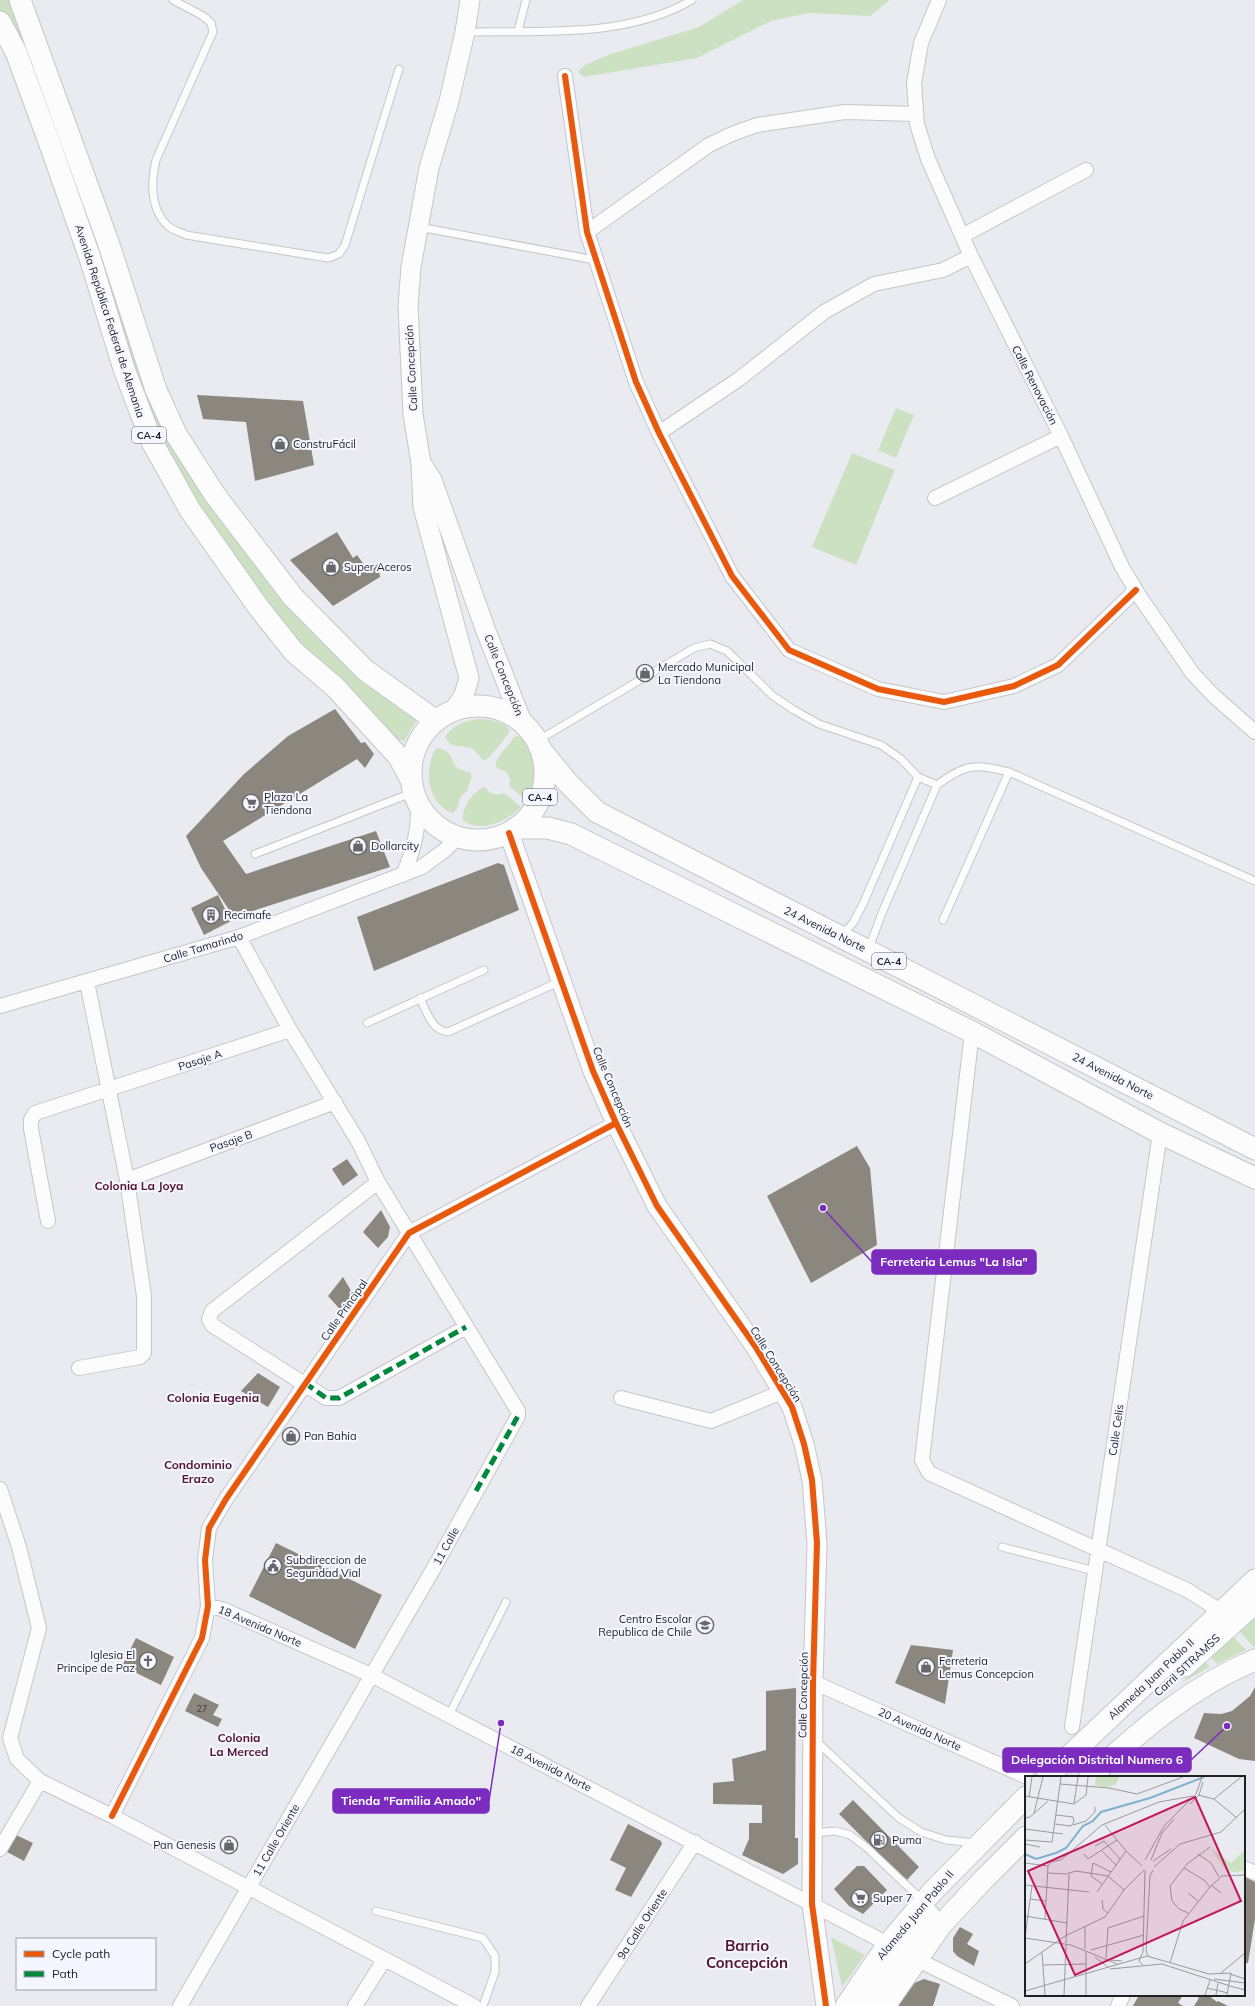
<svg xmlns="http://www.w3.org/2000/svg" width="1255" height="2006" font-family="Mulish,sans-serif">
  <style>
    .green { fill: #cce1c2 }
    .building { fill: #8b867e }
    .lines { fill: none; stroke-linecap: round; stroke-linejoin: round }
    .lane-casing { stroke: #c5c6cb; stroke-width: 9 }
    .street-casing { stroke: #c5c6cb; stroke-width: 16 }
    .secondary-casing { stroke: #c5c6cb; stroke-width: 21 }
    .primary-casing { stroke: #c5c6cb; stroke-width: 23 }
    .lane { stroke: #fcfcfd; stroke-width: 7 }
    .street { stroke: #fcfcfd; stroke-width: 14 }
    .secondary { stroke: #fcfcfd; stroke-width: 19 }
    .primary { stroke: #fcfcfd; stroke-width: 21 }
    .quiet { stroke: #00873e; stroke-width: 5; stroke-dasharray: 10 5; stroke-linecap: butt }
    .cycleway-casing { stroke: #f4f7ff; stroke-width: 8 }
    .cycleway { stroke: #e8590c; stroke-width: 6 }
    .labels { text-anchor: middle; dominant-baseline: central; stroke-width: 4; stroke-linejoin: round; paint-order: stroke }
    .number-label { font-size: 9px; fill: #3a3a3a }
    .shield { fill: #f4f7ff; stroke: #5f6066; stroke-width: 1 }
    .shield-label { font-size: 10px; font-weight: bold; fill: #1f2024 }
    .street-label { font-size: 11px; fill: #1f2024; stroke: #f4f7ff }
    .poi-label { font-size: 11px; fill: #1f2024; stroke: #f4f7ff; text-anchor: start }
    .neighbourhood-label { font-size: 12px; font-weight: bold; fill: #551535; stroke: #f4f7ff }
    .district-label { font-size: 15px; font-weight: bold; fill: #551535; stroke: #f4f7ff }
    .inset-river { fill: none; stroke: #7eb1d0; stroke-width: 2 }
    .inset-road { fill: none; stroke: #999a9e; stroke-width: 1 }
    .view { fill: #c2185b; fill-opacity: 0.15; stroke: #c2185b; stroke-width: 2 }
    .inset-edge { fill: none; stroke: #1f2024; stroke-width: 2 }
    .leader { fill: none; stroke: #7b2cbf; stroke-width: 1.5 }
    .callout-dot { fill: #7b2cbf; stroke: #f4f7ff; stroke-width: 1.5 }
    .callout { fill: #7b2cbf; stroke: #7b2cbf; stroke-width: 1.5 }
    .callout-label { font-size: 12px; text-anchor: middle; font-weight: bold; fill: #fff }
  </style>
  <rect width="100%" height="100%" fill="#eaebf0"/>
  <!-- green -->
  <path class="green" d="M0 0H11L110 276 224 524 307 627 337 656 417 720 404 741 397 739 356 698 309 655 273 615 199 511 151 419 19 43 0 10Z
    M743 0H890L870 16 809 13 771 21 697 58 584 77 578 72 585 65 611 54 699 27Z
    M896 408 914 415 896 458 878 450Z
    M852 453 895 470 856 565 812 547Z
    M478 719C489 719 505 721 510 731 506 737 490 758 484 761L472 748 451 745 445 737C453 725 464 721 478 719Z
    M518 736C539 748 538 782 526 800L509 786C513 776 505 770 496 768 494 756 509 747 514 737Z
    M438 748C451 750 451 760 457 768L470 773 472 776 467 791 460 797 458 807 453 813C427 804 424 771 435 750Z
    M485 787C490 794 496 796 504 793L521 807C508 821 480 834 463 820 461 809 474 790 485 787Z
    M1255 1616V1647H1254L1238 1630Z
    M1232 1635 1246 1650 1217 1664 1210 1656Z
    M1205 1661 1210 1667 1181 1683Z
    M831 1937 865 1955 842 1987Z"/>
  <!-- building -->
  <path class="building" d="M197 395 303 401 314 465 255 481 246 422 203 419Z
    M337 532 353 558 357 555 368 570 378 564 380 577 333 606 290 560Z
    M335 709 361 743 365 742 374 754 365 768 357 759 223 841 246 874 376 831 390 867 234 917 201 868 186 836 244 774 288 736Z
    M498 863 504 865 519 910 374 971 357 917Z
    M218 895 231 921 204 935 191 908Z
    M857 1146 870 1168 877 1245 811 1283 767 1196Z
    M347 1159 358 1175 343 1186 332 1169Z
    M381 1210 390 1227 388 1237 378 1248 363 1232Z
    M343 1277 356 1299 345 1315 328 1296Z
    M258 1373 280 1387 268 1407 241 1391Z
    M276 1543 382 1595 355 1649 249 1596Z
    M136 1638 174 1657 161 1685 122 1666Z
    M911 1645 953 1650 945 1704 895 1683Z
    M1255 1687V1761L1239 1759 1194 1738 1204 1713 1221 1714 1232 1711 1250 1696Z
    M796 1688 795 1838H798V1864L783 1874 742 1855 749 1839V1823H762V1805L713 1804V1783L734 1781 732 1759 766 1750V1691Z
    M194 1693 219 1705 213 1715 222 1719 218 1727 185 1711Z
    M853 1800 919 1867 906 1881 839 1814Z
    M628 1824 661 1841 662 1844 631 1897 615 1890 626 1868 610 1860Z
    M16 1835 33 1843 24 1861 7 1852Z
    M857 1866H864L887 1890 863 1914 849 1906 834 1889Z
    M1245 1877 1255 1882V1919L1248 1963H1244V1891L1246 1892V1888L1244 1887Z
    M960 1927 973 1934 967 1944 979 1951 974 1966 957 1956 953 1951V1938Z
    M924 1979 940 1984 933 2006H898L912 1984Z
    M1139 1995H1183L1178 2003 1183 2006H1133Z
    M1195 1995H1208L1217 2002 1218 2001 1228 2006H1194L1199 1998Z"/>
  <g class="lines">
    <defs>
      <path id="lane" d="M173 0 203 16 211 23 213 32 156 160C151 182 150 208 167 225 171 230 181 232 186 235L328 258 339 254 345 245 399 69
        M518 31 526 0
        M465 32C540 30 625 39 692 0
        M419 227 595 260
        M537 741 694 648 710 644 727 651 773 696 794 710 819 724 881 745 901 759 918 777 937 785C967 763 974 764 1009 772L1255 881
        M255 854 414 792
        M943 920 1009 772
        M842 935 853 923 863 904 918 777
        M869 948 882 913 937 785
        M420 998C427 1012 431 1030 448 1032L561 981
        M367 1023 484 970
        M1002 1547 1095 1571
        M449 1715 506 1602
        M816 1741 899 1818 921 1832 946 1840 976 1843
        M813 1833 835 1831 850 1835 866 1847 922 1900
        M376 1911 483 1938 495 1956V1972L483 2006"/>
      <path id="street" d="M939 0 921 43 914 83 917 124 928 159 971 256 1061 436 1122 567 1140 597 1193 674 1214 696 1255 732
        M565 76 587 232 636 382 659 433 732 576 789 650 878 689 944 702 1014 686 1058 665 1136 590
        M587 232 709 145 732 134 757 125 845 112 916 114
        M962 236 1086 170
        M659 433 739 379 824 312 874 284 943 270 971 256
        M935 498 1061 436
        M403 875C414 850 419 829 418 801
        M0 1006 239 937 422 867 445 850 458 837
        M972 1032 922 1460 929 1473 1187 1590 1222 1612
        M127 1180 335 1102
        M378 1182 212 1311 209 1319 212 1325 326 1398H339L466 1327
        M48 1221 31 1129V1120L35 1113 290 1030
        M79 1368 140 1357 144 1353V1296L127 1180 87 982
        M621 1398 711 1421 782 1392
        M0 1489 19 1547 39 1628 10 1738 17 1759 40 1781 112 1816 474 2006
        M208 1606 222 1609 371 1675 888 1944
        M813 1682 1027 1777
        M1072 1727 1160 1133
        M112 1816 202 1638 208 1606 205 1560 209 1528 226 1499 409 1233 616 1123
        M0 1849 40 1781
        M1244 1868 1255 1873
        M916 1959 1012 2006
        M180 2006 435 1566 518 1416V1411L378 1182 358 1141 290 1030 239 937
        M355 2006 384 1960
        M588 2006 695 1842
        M1118 2006 1123 1995"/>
      <path id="secondary" d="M470 0 465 32 449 101 429 168 411 267 408 306 413 414 421 463 432 480 486 631 522 722
        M421 464 423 507 469 678 464 695 454 710
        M509 833 593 1071 616 1123 657 1206 755 1346 792 1407 804 1444 812 1480 817 1543 813 1682 812 1904 826 2006"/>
      <path id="primary" d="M20 0 108 242 156 390 176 434 215 495 293 597 365 670 436 721
        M0 22 16 52 52 150 90 258 124 369 152 442 190 510 259 608 294 652 335 687 399 757 412 782
        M411 773a67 67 0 1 1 134 0a67 67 0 1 1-134 0Z
        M541 750 568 783 597 812 1255 1149
        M517 828H548L571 834 972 1032 1160 1133 1255 1178
        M1185 1666 1255 1603
        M1047 1777 1255 1580
        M1090 1777C1141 1730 1190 1687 1255 1660
        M886 2004 942 1924 983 1880 1026 1837
        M846 2006 888 1944 932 1892 1026 1797
        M868 2006 905 1947 929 1915"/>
    </defs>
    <!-- lane casing -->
    <use href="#lane" class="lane-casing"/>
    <!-- street casing -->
    <use href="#street" class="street-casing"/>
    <!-- secondary casing -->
    <use href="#secondary" class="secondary-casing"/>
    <!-- primary casing -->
    <use href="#primary" class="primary-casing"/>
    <!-- lane -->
    <use href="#lane" class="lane"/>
    <!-- street -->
    <use href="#street" class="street"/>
    <!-- secondary -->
    <use href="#secondary" class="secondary"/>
    <!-- primary -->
    <use href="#primary" class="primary"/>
    <!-- quiet -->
    <path class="quiet" d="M305 1383 326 1398H339L466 1327
      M476 1491 518 1416"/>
    <defs>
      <path id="cycleway" d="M565 76 587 232 636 382 659 433 732 576 789 650 878 689 944 702 1014 686 1058 665 1136 590
        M509 833 593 1071 616 1123 657 1206 755 1346 792 1407 804 1444 812 1480 817 1543 813 1682 812 1904 826 2006
        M112 1816 202 1638 208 1606 205 1560 209 1528 226 1499 409 1233 616 1123"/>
    </defs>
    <!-- cycleway casing -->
    <use href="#cycleway" class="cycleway-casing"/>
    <!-- cycleway -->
    <use href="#cycleway" class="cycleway"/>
  </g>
  <!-- icons -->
  <defs>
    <symbol id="shop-ring" viewBox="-11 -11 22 22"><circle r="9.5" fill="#f4f7ff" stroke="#66676b" stroke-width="1.5"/><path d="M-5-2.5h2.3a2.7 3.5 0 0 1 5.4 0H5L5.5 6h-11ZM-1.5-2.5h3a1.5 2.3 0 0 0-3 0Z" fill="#66676b"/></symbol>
    <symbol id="supermarket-ring" viewBox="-11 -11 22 22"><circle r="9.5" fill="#f4f7ff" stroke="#66676b" stroke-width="1.5"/><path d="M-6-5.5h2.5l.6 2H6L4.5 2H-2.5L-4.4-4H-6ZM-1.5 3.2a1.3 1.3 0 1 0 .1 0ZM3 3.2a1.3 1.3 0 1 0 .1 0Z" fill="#66676b"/></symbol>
    <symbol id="building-ring" viewBox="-11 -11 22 22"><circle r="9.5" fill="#f4f7ff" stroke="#66676b" stroke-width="1.5"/><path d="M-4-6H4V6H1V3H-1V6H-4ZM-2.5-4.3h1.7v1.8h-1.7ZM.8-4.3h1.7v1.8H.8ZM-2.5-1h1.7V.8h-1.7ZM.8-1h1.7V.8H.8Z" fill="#66676b"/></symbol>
    <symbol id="civic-ring" viewBox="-11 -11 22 22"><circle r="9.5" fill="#f4f7ff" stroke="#66676b" stroke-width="1.5"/><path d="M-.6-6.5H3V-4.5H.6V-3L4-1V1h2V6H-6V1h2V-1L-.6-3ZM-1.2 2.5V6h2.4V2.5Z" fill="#66676b"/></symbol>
    <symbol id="school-ring" viewBox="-11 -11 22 22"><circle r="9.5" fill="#f4f7ff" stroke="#66676b" stroke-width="1.5"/><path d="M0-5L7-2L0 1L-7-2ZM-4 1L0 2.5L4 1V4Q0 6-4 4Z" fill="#66676b"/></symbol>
    <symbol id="church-ring" viewBox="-11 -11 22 22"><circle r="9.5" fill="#f4f7ff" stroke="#66676b" stroke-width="1.5"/><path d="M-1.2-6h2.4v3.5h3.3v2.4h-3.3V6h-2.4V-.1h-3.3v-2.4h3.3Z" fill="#66676b"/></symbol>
    <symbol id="fuel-ring" viewBox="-11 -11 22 22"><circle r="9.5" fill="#f4f7ff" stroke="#66676b" stroke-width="1.5"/><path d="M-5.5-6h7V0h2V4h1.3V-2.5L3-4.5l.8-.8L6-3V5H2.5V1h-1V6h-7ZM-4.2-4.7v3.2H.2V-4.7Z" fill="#66676b"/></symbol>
  </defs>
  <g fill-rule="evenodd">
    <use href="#shop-ring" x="270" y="434" width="20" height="20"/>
    <use href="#shop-ring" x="321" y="557" width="20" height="20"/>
    <use href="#shop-ring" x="635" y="663" width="20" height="20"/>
    <use href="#supermarket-ring" x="241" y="793" width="20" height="20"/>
    <use href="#shop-ring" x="348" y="836" width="20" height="20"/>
    <use href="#building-ring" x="201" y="905" width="20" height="20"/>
    <use href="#shop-ring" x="281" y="1426" width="20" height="20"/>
    <use href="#civic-ring" x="263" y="1556" width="20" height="20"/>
    <use href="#school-ring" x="695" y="1615" width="20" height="20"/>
    <use href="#church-ring" x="138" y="1651" width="20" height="20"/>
    <use href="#shop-ring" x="916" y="1657" width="20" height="20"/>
    <use href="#fuel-ring" x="869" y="1830" width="20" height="20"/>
    <use href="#shop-ring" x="219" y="1835" width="20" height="20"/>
    <use href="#supermarket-ring" x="850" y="1888" width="20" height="20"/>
  </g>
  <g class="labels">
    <!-- number labels -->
    <g class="number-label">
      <text x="202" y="1708">27</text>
    </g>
    <!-- shield labels -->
    <g class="shield">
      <rect x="132" y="427" width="34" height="16" rx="3"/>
      <rect x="523" y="789" width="34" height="16" rx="3"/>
      <rect x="872" y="953" width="34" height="16" rx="3"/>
    </g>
    <g class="shield-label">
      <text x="149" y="435">CA-4</text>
      <text x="540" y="797">CA-4</text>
      <text x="889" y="961">CA-4</text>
    </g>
    <!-- street labels -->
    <g class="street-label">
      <text transform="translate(110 321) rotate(72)">Avenida República Federal de Alemania</text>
      <text transform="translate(411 368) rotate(-93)">Calle Concepción</text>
      <text transform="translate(1035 385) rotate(63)">Calle Renovación</text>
      <text transform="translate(504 675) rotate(68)">Calle Concepción</text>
      <text transform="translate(825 929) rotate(26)">24 Avenida Norte</text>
      <text transform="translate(203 947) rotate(-17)">Calle Tamarindo</text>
      <text transform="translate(200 1060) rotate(-18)">Pasaje A</text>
      <text transform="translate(1113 1076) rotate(27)">24 Avenida Norte</text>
      <text transform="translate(613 1087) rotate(67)">Calle Concepción</text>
      <text transform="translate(231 1141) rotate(-20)">Pasaje B</text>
      <text transform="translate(344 1310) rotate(-55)">Calle Principal</text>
      <text transform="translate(776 1364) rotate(58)">Calle Concepción</text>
      <text transform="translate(1116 1430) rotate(-82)">Calle Celis</text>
      <text transform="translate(446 1546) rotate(-61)">11 Calle</text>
      <text transform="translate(260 1626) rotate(23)">18 Avenida Norte</text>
      <text transform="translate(1187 1665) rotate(-43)">Carril SITRAMSS</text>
      <text transform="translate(1151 1679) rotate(-43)">Alameda Juan Pablo II</text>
      <text transform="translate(803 1695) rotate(-89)">Calle Concepción</text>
      <text transform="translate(920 1729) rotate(24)">20 Avenida Norte</text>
      <text transform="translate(551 1768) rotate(27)">18 Avenida Norte</text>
      <text transform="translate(276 1840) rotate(-60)">11 Calle Oriente</text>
      <text transform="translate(915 1915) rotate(-50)">Alameda Juan Pablo II</text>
      <text transform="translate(642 1924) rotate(-57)">9a Calle Oriente</text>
    </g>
    <!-- poi labels -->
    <g class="poi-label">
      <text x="293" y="444">ConstruFácil</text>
      <text x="344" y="567">Super Aceros</text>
      <text x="658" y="667">Mercado Municipal<tspan x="658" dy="13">La Tiendona</tspan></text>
      <text x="264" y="797">Plaza La<tspan x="264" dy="13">Tiendona</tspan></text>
      <text x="371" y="846">Dollarcity</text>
      <text x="224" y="915">Recimafe</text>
      <text x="304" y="1436">Pan Bahia</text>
      <text x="286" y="1560">Subdireccion de<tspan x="286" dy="13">Seguridad Vial</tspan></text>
      <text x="692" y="1619" text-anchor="end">Centro Escolar<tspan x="692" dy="13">Republica de Chile</tspan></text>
      <text x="135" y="1655" text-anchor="end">Iglesia El<tspan x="135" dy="13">Principe de Paz</tspan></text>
      <text x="939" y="1661">Ferreteria<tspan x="939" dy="13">Lemus Concepcion</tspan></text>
      <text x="892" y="1840">Puma</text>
      <text x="216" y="1845" text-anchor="end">Pan Genesis</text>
      <text x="873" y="1898">Super 7</text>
    </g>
    <!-- neighbourhood labels -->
    <g class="neighbourhood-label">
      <text x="139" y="1185">Colonia La Joya</text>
      <text x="213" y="1397">Colonia Eugenia</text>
      <text x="198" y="1464">Condominio<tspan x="198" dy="14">Erazo</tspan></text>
      <text x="239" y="1737">Colonia<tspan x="239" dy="14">La Merced</tspan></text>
    </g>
    <!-- district labels -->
    <g class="district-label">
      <text x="747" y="1945">Barrio<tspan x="747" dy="17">Concepción</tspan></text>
    </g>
  </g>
  <!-- overview -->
  <g transform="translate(1025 1776)">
    <rect width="220" height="220" fill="#eaebf0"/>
    <path d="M71 1H94L91 8 83 11 70 10ZM185 72 206 87 220 74V95L208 96 201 94Z" fill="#cce1c2"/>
    <path class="inset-river" d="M0 78 11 83 31 77 41 72 58 50 68 45 76 36 125 22 179 1"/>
    <path class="inset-road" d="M35 8 84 12 112 18 158 1M173 19 189 23 212 42M0 20 49 28 61 19 63 1M4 21 7 1M189 23 216 1M49 27 53 1M165 28 174 19 178 6M9 37 18 1M0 42 5 41 23 25M30 48 46 50 49 46 48 41 31 39M48 49 61 45 70 36V31M80 49 101 75 117 90M0 53 38 58M0 64 27 66 36 1M0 68 15 71M70 70 79 65 95 83M77 75 91 89M59 78 63 83 92 64M173 78 186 87 194 101M120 84 139 50 171 18 177 1M126 84 137 57 149 43M128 85 146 73M0 87 23 90M129 91 155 68 196 56 220 33M159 92 179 104 185 111M23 97 41 98 51 95 83 100 99 114M77 108 66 100 68 87 86 96M0 109 64 116M186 109 196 117M72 116 101 75M163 117 173 125M5 123 21 125M77 124 78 133 83 137M163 137 154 133 147 125 145 110 162 88 185 71M0 140 42 147M20 143 23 90 26 86 36 84 77 49 134 26 168 20M60 151V173M0 161 7 110M0 162 46 169 92 188M41 167 44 98M66 174 119 159M61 176V219M17 177 20 219M123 180 121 175 125 100 128 94M70 181 84 192M81 182 83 152 119 140M85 184 97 185M145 187 158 145 185 111 197 100 220 99M0 188 40 160 80 141 99 114 119 94M18 189 61 188M118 189 114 185 118 176 120 94M85 193 137 188 205 210M196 197 220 177M205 198 220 203M189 203 220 207M205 210 220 214M182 212 203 217M0 215 122 180 184 198 206 197 202 219M39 219 41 169M180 219 185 204M191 219 193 207"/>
    <path class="view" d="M170 21 216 125 50 199 3 95Z"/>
    <rect width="220" height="220" class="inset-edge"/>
  </g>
  <!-- callouts -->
  <path class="leader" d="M823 1208L872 1262M1227 1726L1191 1760M501 1723L489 1801"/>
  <g class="callout-dot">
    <circle cx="823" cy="1208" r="4"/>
    <circle cx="1227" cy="1726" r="4"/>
    <circle cx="501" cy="1723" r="4"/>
  </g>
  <g class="callout">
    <rect x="872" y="1250" width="164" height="24" rx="4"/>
    <rect x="1003" y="1748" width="188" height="24" rx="4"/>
    <rect x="333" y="1789" width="156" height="24" rx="4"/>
  </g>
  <g class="callout-label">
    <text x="954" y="1266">Ferreteria Lemus "La Isla"</text>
    <text x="1097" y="1764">Delegación Distrital Numero 6</text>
    <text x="411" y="1805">Tienda "Familia Amado"</text>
  </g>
  <!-- legend -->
  <rect x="16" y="1938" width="140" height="52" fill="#f4f7ff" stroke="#9fa1a7"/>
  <rect x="24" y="1951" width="20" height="6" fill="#e8590c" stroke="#9fa1a7"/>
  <text x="52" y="1958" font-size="12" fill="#1f2024">Cycle path</text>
  <rect x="24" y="1971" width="20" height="6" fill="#00873e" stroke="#9fa1a7"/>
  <text x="52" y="1978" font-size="12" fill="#1f2024">Path</text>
</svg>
